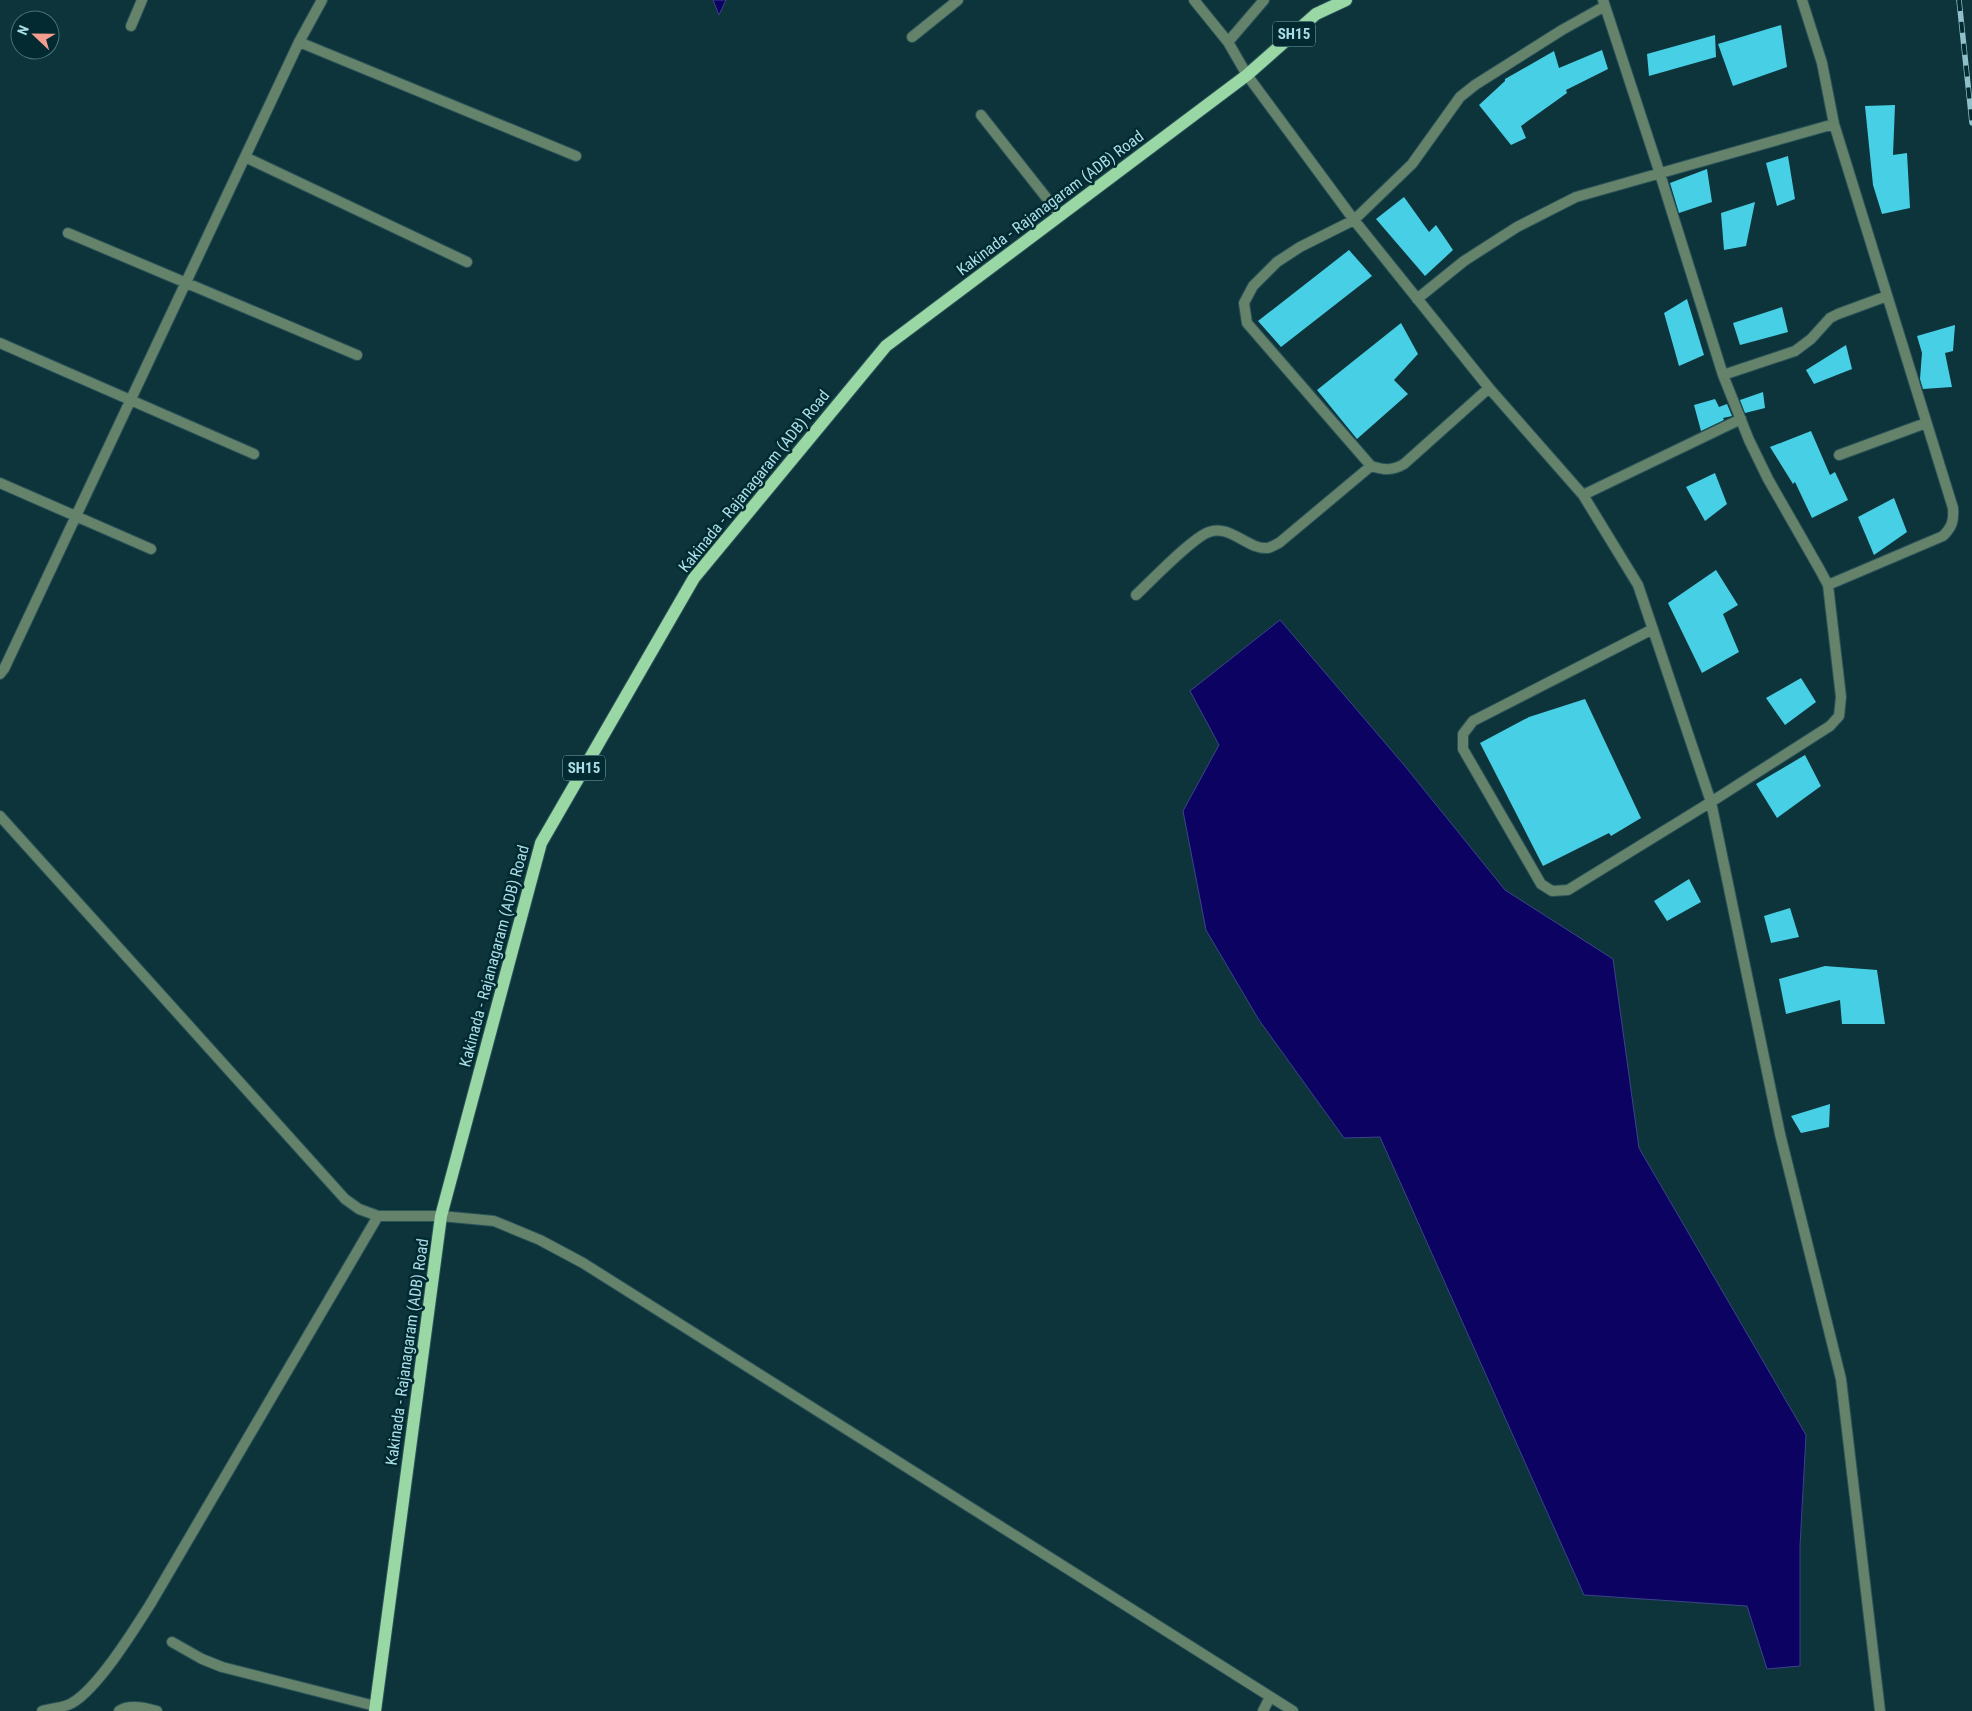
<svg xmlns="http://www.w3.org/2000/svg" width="1972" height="1711" font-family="'Roboto Condensed',sans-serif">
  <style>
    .water { fill: #0c0261; stroke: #3b448a }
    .building { fill: #47cfe5 }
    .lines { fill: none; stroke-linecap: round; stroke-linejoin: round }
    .service-casing { stroke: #295359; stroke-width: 12 }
    .minor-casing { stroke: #295359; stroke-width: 12 }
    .primary-casing { stroke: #295359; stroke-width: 14 }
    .service { stroke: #65826a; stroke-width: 10 }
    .minor { stroke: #65826a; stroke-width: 10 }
    .primary { stroke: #99d7a5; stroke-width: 12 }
    .rail-casing { stroke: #90c1cb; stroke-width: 5.5 }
    .rail { stroke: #022a30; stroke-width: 4; stroke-dasharray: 11; stroke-linecap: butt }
    .labels { text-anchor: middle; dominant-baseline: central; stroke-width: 5; stroke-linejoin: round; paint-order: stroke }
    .shield { fill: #022a30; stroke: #78a8b1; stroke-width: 1 }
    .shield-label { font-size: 15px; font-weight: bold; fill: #aadee8 }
    .street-label { font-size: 16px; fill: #aadee8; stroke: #022a30 }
  </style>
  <rect width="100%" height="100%" fill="#0d343a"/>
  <!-- water -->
  <path class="water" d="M713 0H726L719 15Z
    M1280 620 1404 765 1505 890 1613 959 1639 1148 1806 1435 1800 1546V1666L1767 1669 1747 1606 1584 1595 1380 1137 1344 1138 1259 1020 1206 930 1183 811 1219 745 1190 691Z"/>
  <!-- building -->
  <path class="building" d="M1781 25 1787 67 1733 86 1718 44Z
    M1715 35 1716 57 1649 76 1647 54Z
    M1602 50 1608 69 1566 90 1567 93 1521 126 1526 138 1511 145 1479 105 1505 81V79L1554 51 1559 68Z
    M1895 105 1893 155 1907 153 1910 208 1882 214 1873 185 1865 106Z
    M1788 156 1795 199 1777 206 1766 163Z
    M1707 169 1712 202 1679 213 1670 183Z
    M1404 197 1429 232 1436 225 1453 250 1425 276 1376 219Z
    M1755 202 1746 246 1724 250 1721 213Z
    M1349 250 1372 276 1281 347 1258 321Z
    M1687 299 1704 355 1679 366 1664 313Z
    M1782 307 1788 332 1740 345 1733 323Z
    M1401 323 1418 354 1394 380 1408 394 1357 439 1317 390Z
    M1955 325 1953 351 1945 353 1952 387 1923 389 1920 379 1922 353 1917 336Z
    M1846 345 1852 369 1814 384 1806 370Z
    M1763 392 1765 408 1745 413 1740 400Z
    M1715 399 1719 407 1727 404 1732 416 1723 418 1724 420 1701 431 1694 405Z
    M1811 431 1830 475 1835 472 1848 500 1812 518 1795 482 1793 484 1770 447Z
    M1715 473 1727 504 1705 521 1686 487Z
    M1894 498 1907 532 1874 555 1858 517Z
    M1716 570 1738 605 1723 614 1739 652 1702 673 1668 603Z
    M1801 678 1816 702 1785 725 1766 698Z
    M1585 699 1641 818 1611 836 1609 833 1543 866 1480 743 1529 717Z
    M1805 755 1821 786 1777 818 1756 784Z
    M1689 879 1701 902 1667 921 1654 901Z
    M1790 908 1799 937 1771 943 1764 916Z
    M1825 966 1877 970 1885 1024H1842L1840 1000 1786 1014 1779 979Z
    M1830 1104 1829 1127 1801 1133 1791 1116Z"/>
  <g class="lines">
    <defs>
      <path id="service" d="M172 1642 202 1659 222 1667 375 1706
        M42 1711C52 1708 64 1708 72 1703 98 1688 134 1630 151 1603L378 1216
        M119 1711C128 1704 147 1708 157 1711"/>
      <path id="minor" d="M1194 0 1228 42 1247 75 1354 220 1489 388 1583 495 1638 585 1711 802 1780 1134 1841 1379 1880 1711
        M1603 0 1660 174 1723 375 1749 440 1768 479 1820 570 1828 585 1841 697 1839 716 1830 726 1711 802 1568 890 1552 891 1541 884 1463 749V734L1473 721 1653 629
        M1802 0 1822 63 1834 124 1953 508C1954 521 1952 527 1943 536L1828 585
        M131 26 142 0
        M912 37 958 0
        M299 42 576 156
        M1228 42 1264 0
        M981 115 1060 215
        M245 157 467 262
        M68 233 357 355
        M1417 299 1464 261 1517 227 1576 197 1834 124
        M0 343 254 454
        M1723 375 1795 351 1811 339 1830 318 1838 314 1887 296
        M1489 388 1404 464C1392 471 1384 470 1371 466L1247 323 1244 303 1253 286 1277 262 1300 247 1354 220 1412 164 1460 97 1475 85 1562 30 1605 6
        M1839 455 1926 423
        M0 483 151 549
        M1583 495 1741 419
        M1136 595C1151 581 1193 537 1209 532 1230 524 1248 550 1268 548 1272 547 1276 544 1279 543L1371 466
        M0 674 4 669 299 42 322 0
        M0 816 345 1199 359 1209 378 1216H441L494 1221 540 1240 583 1263 1293 1711
        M1263 1711 1270 1697"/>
      <path id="primary" d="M375 1711 441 1216 541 843 694 578 886 346 1247 75 1316 14 1346 0"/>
    </defs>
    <!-- service casing -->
    <use href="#service" class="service-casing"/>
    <!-- minor casing -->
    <use href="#minor" class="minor-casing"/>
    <!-- primary casing -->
    <use href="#primary" class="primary-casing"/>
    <!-- service -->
    <use href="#service" class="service"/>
    <!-- minor -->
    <use href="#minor" class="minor"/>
    <!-- primary -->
    <use href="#primary" class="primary"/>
    <defs>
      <path id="rail" d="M1959 0 1972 123"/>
    </defs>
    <!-- rail casing -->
    <use href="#rail" class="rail-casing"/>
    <!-- rail -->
    <use href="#rail" class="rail"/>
  </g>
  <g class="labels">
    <!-- shield labels -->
    <g class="shield">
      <rect x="1273" y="21.5" width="42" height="25" rx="4"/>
      <rect x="563" y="755.5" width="42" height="25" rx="4"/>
    </g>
    <g class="shield-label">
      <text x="1294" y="34">SH15</text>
      <text x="584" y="768">SH15</text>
    </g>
    <!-- street labels -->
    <g class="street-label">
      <text transform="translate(1050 203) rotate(-37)">Kakinada - Rajanagaram (ADB) Road</text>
      <text transform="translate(754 481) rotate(-51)">Kakinada - Rajanagaram (ADB) Road</text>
      <text transform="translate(494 956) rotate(-75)">Kakinada - Rajanagaram (ADB) Road</text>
      <text transform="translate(407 1352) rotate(-82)">Kakinada - Rajanagaram (ADB) Road</text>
    </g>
  </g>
  <!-- north arrow -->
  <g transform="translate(35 35) rotate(292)"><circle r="24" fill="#022a30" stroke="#45727a"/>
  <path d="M0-4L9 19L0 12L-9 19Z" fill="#f59d8e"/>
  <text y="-8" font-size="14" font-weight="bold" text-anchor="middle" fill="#aadee8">N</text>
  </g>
</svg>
